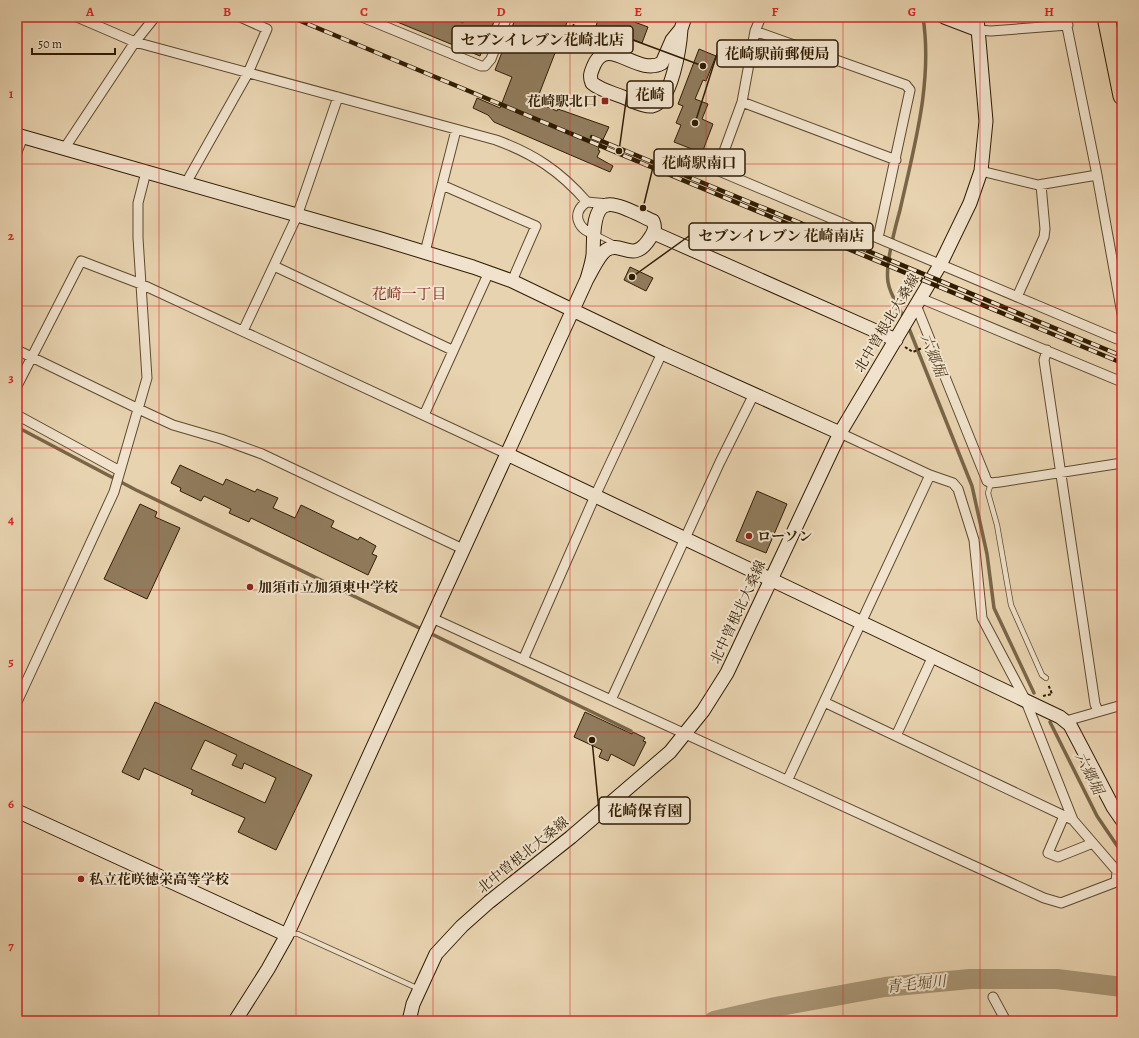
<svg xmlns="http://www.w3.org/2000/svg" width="1139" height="1038" font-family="Alegreya,'Noto Serif JP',serif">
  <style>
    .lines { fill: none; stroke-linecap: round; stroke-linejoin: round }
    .stream { stroke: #796547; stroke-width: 3.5 }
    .river { stroke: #a99575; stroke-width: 20 }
    .building { fill: #907b5c; stroke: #301c02; fill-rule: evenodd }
    .lane-casing { stroke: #5e4a2e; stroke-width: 6 }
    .street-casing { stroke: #5e4a2e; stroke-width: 11 }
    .secondary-casing { stroke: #301c02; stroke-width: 15 }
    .highway-casing { stroke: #301c02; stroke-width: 19 }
    .path { stroke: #301c02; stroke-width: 2; stroke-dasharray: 3 2; stroke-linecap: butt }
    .lane { stroke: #f0e2cc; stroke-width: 4.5 }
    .street { stroke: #f0e2cc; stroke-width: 9 }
    .secondary { stroke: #f0e2cc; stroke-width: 13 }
    .highway { stroke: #e8d3b0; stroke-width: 17 }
    .rail-casing { stroke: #301c02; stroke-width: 4.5 }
    .rail { stroke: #f0e2cc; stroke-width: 3; stroke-dasharray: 9; stroke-linecap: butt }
    .grid { fill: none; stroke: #d62828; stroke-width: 1; stroke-opacity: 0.55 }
    .poi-dot { fill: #8f2418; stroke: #f0e2cc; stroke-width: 1.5 }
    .labels { text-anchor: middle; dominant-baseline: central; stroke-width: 4; stroke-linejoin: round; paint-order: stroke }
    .poi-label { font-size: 14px; font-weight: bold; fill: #301c02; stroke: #f0e2cc; text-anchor: start }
    .street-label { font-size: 14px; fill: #301c02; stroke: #f0e2cc }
    .neighbourhood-label { font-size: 15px; fill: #7a1f14; stroke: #f0e2cc }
    .water-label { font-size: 15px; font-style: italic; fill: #5a462a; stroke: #f0e2cc }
    .leader { fill: none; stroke: #301c02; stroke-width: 1.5 }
    .callout-dot { fill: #301c02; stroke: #f0e2cc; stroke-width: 1.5 }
    .callout { fill: #f0e2cc; stroke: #301c02; stroke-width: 1.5 }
    .callout-label { font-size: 15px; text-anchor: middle; font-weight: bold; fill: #301c02 }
    .neatline { fill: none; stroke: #d62828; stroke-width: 1.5 }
    .grid-label { font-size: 13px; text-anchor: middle; font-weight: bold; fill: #d62828 }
  </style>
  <rect width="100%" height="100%" fill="#e8d3b0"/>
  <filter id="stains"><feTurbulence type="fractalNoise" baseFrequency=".005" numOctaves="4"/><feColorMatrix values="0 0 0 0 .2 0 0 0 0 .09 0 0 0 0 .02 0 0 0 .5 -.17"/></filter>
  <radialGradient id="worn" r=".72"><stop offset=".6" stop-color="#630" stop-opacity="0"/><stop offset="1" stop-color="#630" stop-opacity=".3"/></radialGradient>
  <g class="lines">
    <!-- stream -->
    <path class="stream" d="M904 318C899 307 890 295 888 282 885 265 895 228 900 210 914 147 933 82 923 17
      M908 326 972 486 987 554 994 608 1034 693
      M17 427 136 490 631 731
      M1050 722 1097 816 1122 853"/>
    <!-- river -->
    <path class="river" d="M714 1021 775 1007 885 987 970 979H1057L1122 987"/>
  </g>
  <!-- building -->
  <path class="building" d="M385 17H448L463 23 465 17H496L480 56Z
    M516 17H569L536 102 557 111 558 109 609 127 598 150 600 151 597 157 613 166 610 172 494 122 488 115 473 108 477 98 500 108 512 77 495 70Z
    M599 17H621L648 27 642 43 596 26Z
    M699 49 716 56 706 81 703 80 695 99 708 104 702 119 713 124 702 153 674 142 681 125 676 123 683 106 678 104Z
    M630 267 653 278 646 291 624 280Z
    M180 465 223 485 226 479 255 492 257 489 278 498 273 508 295 518 301 505 334 521 331 527 358 540 360 537 376 546 372 554 377 556 368 575 251 518 249 522 229 513 231 509 204 496 201 501 180 491 181 488 171 483Z
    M757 491 787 504 766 553 736 541Z
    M140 504 157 512 155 517 180 528 147 599 104 579Z
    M155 702 312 775 276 850 238 832 245 818 191 794 193 790 144 768 139 780 122 772ZM205 740 237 755 232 765 242 769 244 763 276 778 265 803 191 769Z
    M585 712 632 734 633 732 645 738 643 741 646 742 634 766 611 754 608 761 599 757 602 750 574 737Z"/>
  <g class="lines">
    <defs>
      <path id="lane" d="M595 234 615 244
        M991 483 988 493 997 525 1011 605 1042 675 1046 678
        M289 934H298L419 989"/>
      <path id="street" d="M77 17 135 42 496 140C534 154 560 171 587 202
        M362 17 481 66H485L491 59 507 17
        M761 17 755 31 742 102 719 165V171L1117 339H1122
        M1065 17 1097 175 1122 314
        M978 30 991 31 1068 25
        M755 31 906 85 910 90 878 238
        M742 102 896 160
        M64 149 135 42 155 17
        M17 152 23 137
        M981 171 1038 185 1097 175
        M186 183 248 73 267 29 240 17
        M442 185 536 226 512 281
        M594 234C577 229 571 212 587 202L608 204
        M425 252 456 130
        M274 266 452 350
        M1017 297 1044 237 1045 229 1041 185
        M920 298 1122 382
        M916 305 987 481 991 483 1000 482 1122 463
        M243 331 297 216 338 97
        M17 350 147 413 173 425 221 439 262 454 463 549
        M1047 350 1044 360 1095 704 1098 711
        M17 386 81 261 141 284 507 454
        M17 415 120 471
        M424 415 489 272
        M432 618C636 712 841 804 1044 898L1061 903 1116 882 1117 871 1073 820 1025 699 982 618 974 540 958 489 953 483 930 475 840 433
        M523 660 595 496 662 353
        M611 700 720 462 754 394
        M17 702 114 492 147 378 138 238V203L146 172
        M824 702 1073 820
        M1066 721 1122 705
        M896 736 933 656
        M788 779 930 475
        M1064 816 1048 853 1058 857 1093 843
        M993 997 1006 1021"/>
      <path id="secondary" d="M944 17 978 30
        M681 29C680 45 672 103 652 106 643 107 631 100 623 97 613 93 600 90 592 83 589 76 591 72 594 65 608 34 637 77 662 63L672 40 681 29 685 17
        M17 135 381 239 473 267 512 281 662 353 840 433
        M654 233 896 340
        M507 454 1060 717 1070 725 1113 807 1122 820
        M17 811 287 935
        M235 1021 268 969 287 935 587 279C592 271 598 256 606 250 622 240 633 265 650 238 654 232 656 228 653 221 643 217 617 202 607 205 591 208 594 243 593 255 592 263 589 272 587 279
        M409 1021 413 1004 436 954 462 926 489 902 571 837 670 752 703 711 727 673 840 433 940 265 970 203 981 171 986 121 977 17"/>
      <path id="highway" d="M1106 17 1122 96"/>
    </defs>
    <!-- lane casing -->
    <use href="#lane" class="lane-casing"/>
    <!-- street casing -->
    <use href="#street" class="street-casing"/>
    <!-- secondary casing -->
    <use href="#secondary" class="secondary-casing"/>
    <!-- highway casing -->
    <use href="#highway" class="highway-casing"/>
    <!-- path -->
    <path class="path" d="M573 27 576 17
      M889 323 907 291 911 292
      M905 347 913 352 922 348
      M1043 696 1052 694 1048 684"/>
    <!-- lane -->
    <use href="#lane" class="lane"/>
    <!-- street -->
    <use href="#street" class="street"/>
    <!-- secondary -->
    <use href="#secondary" class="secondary"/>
    <!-- highway -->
    <use href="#highway" class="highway"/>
    <defs>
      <path id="rail" d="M291 17 1122 363
        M592 137 1122 356"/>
    </defs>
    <!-- rail casing -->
    <use href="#rail" class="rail-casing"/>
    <!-- rail -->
    <use href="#rail" class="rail"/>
  </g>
  <!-- grid -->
  <path class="grid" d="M159 17V1021M296 17V1021M433 17V1021M570 17V1021M706 17V1021M843 17V1021M980 17V1021M17 164H1122M17 306H1122M17 448H1122M17 590H1122M17 732H1122M17 874H1122"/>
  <!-- markers -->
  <g class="poi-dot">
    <rect x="601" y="97" width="8" height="8" rx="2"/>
    <circle cx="749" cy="536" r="4"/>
    <circle cx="250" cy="587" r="4"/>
    <circle cx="81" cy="879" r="4"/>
  </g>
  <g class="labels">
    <!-- poi labels -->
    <g class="poi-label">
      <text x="597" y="101" text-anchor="end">花崎駅北口</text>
      <text x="757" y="536">ローソン</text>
      <text x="258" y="587">加須市立加須東中学校</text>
      <text x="89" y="879">私立花咲徳栄高等学校</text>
    </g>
    <!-- street labels -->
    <g class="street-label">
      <text transform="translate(887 323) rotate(-59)">北中曽根北大桑線</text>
      <text transform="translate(738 612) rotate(-65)">北中曽根北大桑線</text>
      <text transform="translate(523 855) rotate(-39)">北中曽根北大桑線</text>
    </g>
    <!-- neighbourhood labels -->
    <g class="neighbourhood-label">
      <text x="409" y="294">花崎一丁目</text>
    </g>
    <!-- water labels -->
    <g class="water-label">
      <text transform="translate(933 355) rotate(68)">六郷堀</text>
      <text transform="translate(1089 773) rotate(63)">六郷堀</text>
      <text transform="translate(916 984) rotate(-6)">青毛堀川</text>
    </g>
  </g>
  <!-- callouts -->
  <path class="leader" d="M703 66L633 40M695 123L717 54M619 151L627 94M643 208L654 163M632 277L689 236M592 740L599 811"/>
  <g class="callout-dot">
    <circle cx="703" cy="66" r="4"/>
    <circle cx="695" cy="123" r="4"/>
    <circle cx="619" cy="151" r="4"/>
    <circle cx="643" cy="208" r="4"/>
    <circle cx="632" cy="277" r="4"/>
    <circle cx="592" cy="740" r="4"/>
  </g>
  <g class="callout">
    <rect x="452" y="26" width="181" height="27" rx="4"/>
    <rect x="717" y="40" width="121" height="27" rx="4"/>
    <rect x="627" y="81" width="46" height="27" rx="4"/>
    <rect x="654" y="149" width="91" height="27" rx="4"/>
    <rect x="689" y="223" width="184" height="27" rx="4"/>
    <rect x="599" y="797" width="91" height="27" rx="4"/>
  </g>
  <g class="callout-label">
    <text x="542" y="45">セブンイレブン花崎北店</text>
    <text x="777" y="59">花崎駅前郵便局</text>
    <text x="650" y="100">花崎</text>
    <text x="699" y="168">花崎駅南口</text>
    <text x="781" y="241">セブンイレブン 花崎南店</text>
    <text x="645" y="816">花崎保育園</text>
  </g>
  <!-- margin -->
  <rect width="1139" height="1038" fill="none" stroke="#e8d3b0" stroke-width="44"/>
  <!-- scale -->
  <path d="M32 48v6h83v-6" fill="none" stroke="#301c02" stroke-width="2"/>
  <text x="38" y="48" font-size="12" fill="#301c02" stroke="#f0e2cc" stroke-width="3" paint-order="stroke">50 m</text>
  <rect x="22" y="22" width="1095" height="994" class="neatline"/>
  <g class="grid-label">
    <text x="90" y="16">A</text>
    <text x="227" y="16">B</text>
    <text x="364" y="16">C</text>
    <text x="501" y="16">D</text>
    <text x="638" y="16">E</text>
    <text x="775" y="16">F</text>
    <text x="912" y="16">G</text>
    <text x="1049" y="16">H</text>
    <text x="11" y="98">1</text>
    <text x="11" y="240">2</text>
    <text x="11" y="382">3</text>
    <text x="11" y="524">4</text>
    <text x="11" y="666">5</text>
    <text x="11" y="808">6</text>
    <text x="11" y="950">7</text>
  </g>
  <rect width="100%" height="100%" filter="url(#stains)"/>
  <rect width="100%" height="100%" fill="url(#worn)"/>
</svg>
